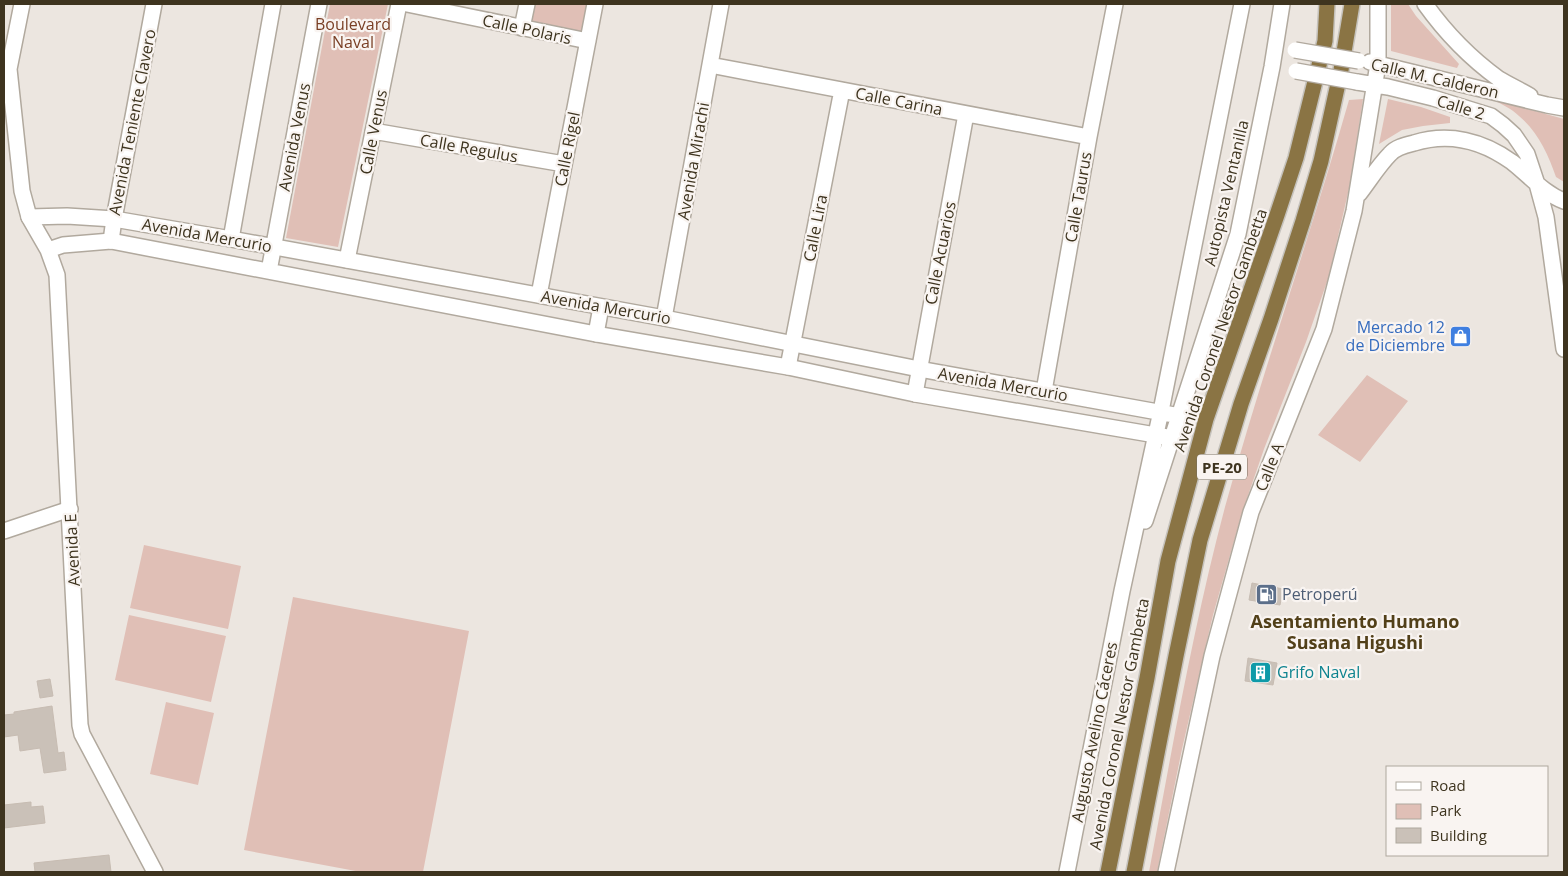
<svg xmlns="http://www.w3.org/2000/svg" width="1568" height="876" font-family="'Open Sans',sans-serif">
  <style>
    .green { fill: #e0bfb6 }
    .building { fill: #cac1b8; stroke: #c7bcb2 }
    .lines { fill: none; stroke-linecap: round; stroke-linejoin: round }
    .minor-casing { stroke: #b1a99e; stroke-width: 18 }
    .tertiary-casing { stroke: #b1a99e; stroke-width: 18 }
    .trunk-casing { stroke: #c5c2bc; stroke-width: 18 }
    .minor { stroke: #fff; stroke-width: 15 }
    .tertiary { stroke: #fff; stroke-width: 15 }
    .trunk { stroke: #8a7444; stroke-width: 15 }
    .tertiary-bridge-casing { stroke: #b1a99e; stroke-width: 18; stroke-linecap: butt }
    .tertiary-bridge { stroke: #fff; stroke-width: 15 }
    .labels { text-anchor: middle; dominant-baseline: central; stroke-width: 4.5; stroke-linejoin: round; paint-order: stroke }
    .shield { fill: #f9f4f1; stroke: #766e5e; stroke-width: 1 }
    .shield-label { font-size: 15px; font-weight: bold; fill: #3e341f }
    .park-label { font-size: 16px; fill: #793f25; stroke: #f9f4f1 }
    .street-label { font-size: 16px; fill: #3e341f; stroke: #f9f4f1 }
    .shop-label { font-size: 16px; fill: #366cbe; stroke: #f9f4f1; text-anchor: end }
    .service-label { font-size: 16px; fill: #4e5e75; stroke: #f9f4f1; text-anchor: start }
    .culture-label { font-size: 16px; fill: #0d838f; stroke: #f9f4f1; text-anchor: start }
    .neighbourhood-label { font-size: 18px; font-weight: bold; fill: #524019; stroke: #f9f4f1 }
  </style>
  <rect width="100%" height="100%" fill="#ece6e0"/>
  <!-- green -->
  <path class="green" d="M330 4H388L338 247 286 238Z
    M531 4H591L585 37 527 23Z
    M1391 4H1408L1416 16 1459 64 1457 68 1391 51Z
    M1363 99 1350 184 1329 276 1306 342 1264 449 1242 513 1213 615 1182 749 1157 872H1149C1172 750 1193 627 1225 507 1263 370 1310 237 1349 100Z
    M1388 99 1421 107 1450 117V123L1423 126 1402 130 1379 144Z
    M1492 99 1564 119V182L1556 177C1548 154 1538 132 1519 116 1512 109 1501 104 1492 99Z
    M1367 375 1408 401 1360 462 1318 435Z
    M144 545 241 566 228 629 130 608Z
    M293 597 469 631 423 872H361L244 850Z
    M129 615 226 636 211 702 115 680Z
    M166 702 214 713 198 785 150 774Z"/>
  <!-- building -->
  <path class="building" d="M1252 583 1283 589 1280 605 1249 600Z
    M1248 658 1277 663 1273 685 1245 681Z
    M50 679 53 696 40 698 37 681Z
    M52 706 58 753 64 752 66 770 44 773 40 748 20 751 18 735 4 737V715L14 714V712Z
    M31 802V807L43 806 45 823 4 828V805Z
    M109 855 111 872H35L34 863Z"/>
  <g class="lines">
    <defs>
      <path id="minor" d="M22 4 9 69 22 191 29 217
        M407 4 588 41
        M522 28 527 4
        M710 65 1089 137
        M373 131 564 164
        M231 239 273 4
        M111 241 114 219 154 4
        M347 260 399 4
        M539 295 595 4
        M664 318 721 4
        M596 334 601 307
        M788 367 842 90
        M1044 391 1089 137 1115 4
        M915 394 966 114
        M4 531 70 509"/>
      <path id="tertiary" d="M1425 4C1445 32 1470 58 1499 79 1509 85 1520 90 1530 96
        M1370 62 1547 105 1564 108
        M1357 82 1388 87 1433 98 1491 116 1503 125 1514 135 1527 154 1537 184 1546 217 1564 349
        M1359 194C1369 181 1379 165 1390 154 1396 147 1406 145 1414 143 1449 132 1483 141 1512 162 1529 175 1543 193 1564 201
        M48 250 63 245 111 241 596 334 788 367 915 394 1173 438
        M269 271 319 4
        M1145 521 1238 234 1272 67 1282 4
        M155 872 82 734 80 725 57 275 48 250 29 217 67 216 114 219 231 239 664 318 919 369 1180 416
        M1067 872 1122 591 1161 411 1242 4
        M1166 872 1212 656 1251 512 1324 329 1354 211 1378 64V4"/>
      <path id="trunk" d="M1108 872 1147 678 1168 561 1206 419 1277 215 1296 158 1325 41 1327 4
        M1134 872 1176 656 1200 540 1241 404 1271 319 1303 221 1321 161 1341 70 1352 4"/>
    </defs>
    <!-- minor casing -->
    <use href="#minor" class="minor-casing"/>
    <!-- tertiary casing -->
    <use href="#tertiary" class="tertiary-casing"/>
    <!-- trunk casing -->
    <use href="#trunk" class="trunk-casing"/>
    <!-- minor -->
    <use href="#minor" class="minor"/>
    <!-- tertiary -->
    <use href="#tertiary" class="tertiary"/>
    <!-- trunk -->
    <use href="#trunk" class="trunk"/>
    <defs>
      <path id="tertiary-bridge" d="M1295 50 1359 61
        M1296 71 1357 82"/>
    </defs>
    <!-- tertiary-bridge casing -->
    <use href="#tertiary-bridge" class="tertiary-bridge-casing"/>
    <!-- tertiary-bridge -->
    <use href="#tertiary-bridge" class="tertiary-bridge"/>
  </g>
  <!-- icons -->
  <defs>
    <symbol id="shop-square" viewBox="-11 -11 22 22"><rect x="-9" y="-9" width="18" height="18" rx="4" fill="#3f7fe0" stroke="#f9f4f1"/><path d="M-5-2.5h2.3a2.7 3.5 0 0 1 5.4 0H5L5.5 6h-11ZM-1.5-2.5h3a1.5 2.3 0 0 0-3 0Z" fill="#fff"/></symbol>
    <symbol id="fuel-square" viewBox="-11 -11 22 22"><rect x="-9" y="-9" width="18" height="18" rx="4" fill="#5c6f8a" stroke="#f9f4f1"/><path d="M-5.5-6h7V0h2V4h1.3V-2.5L3-4.5l.8-.8L6-3V5H2.5V1h-1V6h-7ZM-4.2-4.7v3.2H.2V-4.7Z" fill="#fff"/></symbol>
    <symbol id="building-square" viewBox="-11 -11 22 22"><rect x="-9" y="-9" width="18" height="18" rx="4" fill="#0f9aa8" stroke="#f9f4f1"/><path d="M-4-6H4V6H1V3H-1V6H-4ZM-2.5-4.3h1.7v1.8h-1.7ZM.8-4.3h1.7v1.8H.8ZM-2.5-1h1.7V.8h-1.7ZM.8-1h1.7V.8H.8Z" fill="#fff"/></symbol>
  </defs>
  <g fill-rule="evenodd">
    <use href="#shop-square" x="1448" y="324" width="25" height="25"/>
    <use href="#fuel-square" x="1254" y="582" width="25" height="25"/>
    <use href="#building-square" x="1248" y="660" width="25" height="25"/>
  </g>
  <g class="labels">
    <!-- shield labels -->
    <rect class="shield" x="1197" y="454.5" width="50" height="25" rx="4"/>
    <g class="shield-label">
      <text x="1222" y="467">PE-20</text>
    </g>
    <!-- park labels -->
    <g class="park-label">
      <text x="353" y="24">Boulevard<tspan x="353" dy="18">Naval</tspan></text>
    </g>
    <!-- street labels -->
    <g class="street-label">
      <text transform="translate(527 29) rotate(12)">Calle Polaris</text>
      <text transform="translate(1435 78) rotate(13)">Calle M. Calderon</text>
      <text transform="translate(899 101) rotate(11)">Calle Carina</text>
      <text transform="translate(1461 107) rotate(17)">Calle 2</text>
      <text transform="translate(132 122) rotate(-79)">Avenida Teniente Clavero</text>
      <text transform="translate(373 132) rotate(-79)">Calle Venus</text>
      <text transform="translate(294 137) rotate(-79)">Avenida Venus</text>
      <text transform="translate(469 148) rotate(10)">Calle Regulus</text>
      <text transform="translate(567 149) rotate(-79)">Calle Rigel</text>
      <text transform="translate(693 161) rotate(-80)">Avenida Mirachi</text>
      <text transform="translate(1226 193) rotate(-77)">Autopista Ventanilla</text>
      <text transform="translate(1078 197) rotate(-80)">Calle Taurus</text>
      <text transform="translate(815 228) rotate(-79)">Calle Lira</text>
      <text transform="translate(207 235) rotate(10)">Avenida Mercurio</text>
      <text transform="translate(940 253) rotate(-79)">Calle Acuarios</text>
      <text transform="translate(606 307) rotate(10)">Avenida Mercurio</text>
      <text transform="translate(1220 330) rotate(-71)">Avenida Coronel Nestor Gambetta</text>
      <text transform="translate(1003 384) rotate(10)">Avenida Mercurio</text>
      <text transform="translate(1269 467) rotate(-68)">Calle A</text>
      <text transform="translate(72 550) rotate(-93)">Avenida E</text>
      <text transform="translate(1119 724) rotate(-79)">Avenida Coronel Nestor Gambetta</text>
      <text transform="translate(1094 732) rotate(-79)">Augusto Avelino Cáceres</text>
    </g>
    <!-- shop labels -->
    <g class="shop-label">
      <text x="1445" y="327">Mercado 12<tspan x="1445" dy="18">de Diciembre</tspan></text>
    </g>
    <!-- service labels -->
    <g class="service-label">
      <text x="1282" y="594">Petroperú</text>
    </g>
    <!-- culture labels -->
    <g class="culture-label">
      <text x="1277" y="672">Grifo Naval</text>
    </g>
    <!-- neighbourhood labels -->
    <g class="neighbourhood-label">
      <text x="1355" y="621">Asentamiento Humano<tspan x="1355" dy="21">Susana Higushi</tspan></text>
    </g>
  </g>
  <!-- border -->
  <rect width="1568" height="876" fill="none" stroke="#3e341f" stroke-width="10"/>
  <!-- legend -->
  <rect x="1386" y="766" width="162" height="90" fill="#f9f4f1" stroke="#aea79d"/>
  <rect x="1396" y="782" width="25" height="8" fill="#ffffff" stroke="#aea79d"/>
  <text x="1430" y="791" font-size="15" fill="#3e341f">Road</text>
  <rect x="1396" y="804" width="25" height="15" fill="#e0bfb6" stroke="#aea79d"/>
  <text x="1430" y="816" font-size="15" fill="#3e341f">Park</text>
  <rect x="1396" y="828" width="25" height="15" fill="#cac1b8" stroke="#aea79d"/>
  <text x="1430" y="841" font-size="15" fill="#3e341f">Building</text>
</svg>
